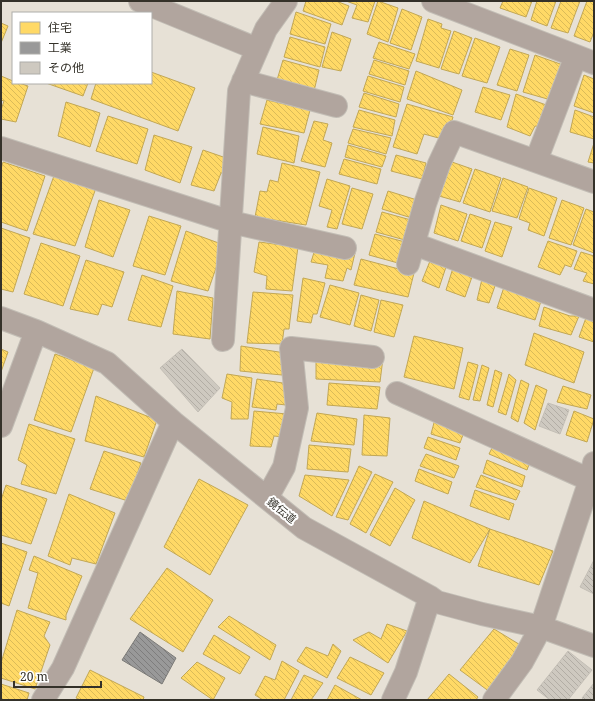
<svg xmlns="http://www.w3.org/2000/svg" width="595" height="701" font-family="'Noto Serif','Noto Sans JP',serif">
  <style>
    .homes { fill: url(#homes-back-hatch); stroke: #c2a754 }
    .industry { fill: url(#industry-back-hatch); stroke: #7b7a77 }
    .building { fill: url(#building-back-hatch); stroke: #c4bfb6 }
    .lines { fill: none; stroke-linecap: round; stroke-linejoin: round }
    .minor-casing { stroke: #c2bdb5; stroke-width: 24 }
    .minor { stroke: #b1a59e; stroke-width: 22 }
    .labels { text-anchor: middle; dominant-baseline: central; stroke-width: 4; stroke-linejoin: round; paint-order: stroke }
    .street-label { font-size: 11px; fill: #343129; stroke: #fff }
  </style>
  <defs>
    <pattern id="homes-back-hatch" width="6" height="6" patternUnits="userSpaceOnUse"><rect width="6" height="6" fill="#ffd966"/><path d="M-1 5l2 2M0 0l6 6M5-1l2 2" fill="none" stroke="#dbbb58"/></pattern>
    <pattern id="industry-back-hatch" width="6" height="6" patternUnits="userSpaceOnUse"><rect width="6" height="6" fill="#999"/><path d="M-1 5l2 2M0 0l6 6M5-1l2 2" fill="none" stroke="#7e7d7d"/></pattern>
    <pattern id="building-back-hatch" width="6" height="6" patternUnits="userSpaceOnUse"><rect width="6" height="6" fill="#cec9c0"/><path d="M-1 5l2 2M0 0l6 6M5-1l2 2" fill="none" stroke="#b2ada5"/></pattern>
  </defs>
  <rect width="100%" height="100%" fill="#e7e1d6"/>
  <!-- homes -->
  <path class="homes" d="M306 1H336L349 6 342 25 303 11Z
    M346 1H375L368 22 352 18 357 5Z
    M378 1 398 8 388 42 367 34Z
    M503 1H532L526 17 500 8Z
    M537 1H556L547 26 531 20Z
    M561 1H580L568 33 551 28Z
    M587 1H594V32L590 42 574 36Z
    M402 9 422 17 411 50 390 43Z
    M296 12 331 24 325 44 290 34Z
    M428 19 442 24 441 28 451 31 439 68 416 61Z
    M1 23 8 26 1 43Z
    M454 31 472 38 459 74 441 69Z
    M332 32 351 39 341 71 322 67Z
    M290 37 325 47 320 67 284 57Z
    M475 38 500 47 487 83 462 76Z
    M379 42 415 54 409 69 373 58Z
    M510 49 529 55 517 91 497 85Z
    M535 55 563 65 551 100 523 92Z
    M283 60 319 70 314 91 277 80Z
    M374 60 409 71 405 85 369 74Z
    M416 71 462 90 453 115 407 99Z
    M151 72 195 88 178 131 91 99 96 83H151Z
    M584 75 594 79V113L574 106Z
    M1 76 13 81V83H19L28 86 16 122 1 119V110L4 101 1 100Z
    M368 76 404 87 400 102 363 91Z
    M46 83H88L83 96Z
    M483 87 510 95 501 120 475 112Z
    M364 93 399 104 396 117 359 107Z
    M516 94 549 106 543 127 535 126 530 136 507 127Z
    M267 100 310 110 304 133 260 124Z
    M66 102 100 113 90 147 58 136Z
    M407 104 453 117 446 140 424 134 417 154 393 147Z
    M359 110 395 120 392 136 353 127Z
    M575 110 594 117V139L570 132Z
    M108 116 148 129 137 164 96 151Z
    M314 121 328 124 323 140 332 143 325 167 301 161Z
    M263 127 299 136 294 163 257 154Z
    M353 129 391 138 386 154 348 143Z
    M154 135 192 147 180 183 145 170Z
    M594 143V163L588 162Z
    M348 145 386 156 382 167 345 157Z
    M203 150 229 159 225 173H221L214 191 191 185Z
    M396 155 426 163 422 179 391 171Z
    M344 159 381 169 377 184 339 174Z
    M449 161 472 169 460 202 439 196Z
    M3 162 45 176 27 231 1 222V169Z
    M282 163 320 172 306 225 255 217 260 191 267 192 270 180 278 182Z
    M475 169 501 178 490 212 463 203Z
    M55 173 96 188 75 246 33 234Z
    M503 178 528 187 517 218 492 211Z
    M327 179 350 186 337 229 327 227 332 210 319 206Z
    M352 188 373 194 362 229 342 224Z
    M529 188 557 198 544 236 528 230 530 223 519 219Z
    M388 191 417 200 412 218 382 209Z
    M99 200 130 210 113 257 85 247Z
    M562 200 584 208 571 245 549 238Z
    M441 205 467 214 458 241 434 233Z
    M586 209 594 212V253L573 245Z
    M382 212 411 220 405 240 376 232Z
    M470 214 491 221 482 248 461 241Z
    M149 216 181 226 165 275 133 266Z
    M495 222 512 227 502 257 485 251Z
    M1 228 30 238 13 292 1 289Z
    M186 231 224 245 208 291 171 281Z
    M375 234 405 242 398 263 369 255Z
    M548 241 577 251 571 267 565 265 560 275 538 267Z
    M259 242 298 247 292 291 266 289 267 276 254 272Z
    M41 243 80 256 63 306 24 294Z
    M316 246 355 253 351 270 347 268 343 281 325 278 328 265 311 262Z
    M581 252 594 256V284L583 281 587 273 574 269Z
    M361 259 414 273 408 297 354 285Z
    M86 260 124 272 112 307 102 304 98 315 70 309Z
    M430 261 446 267 439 288 422 281Z
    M453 268 473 274 465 297 446 290Z
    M142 275 173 286 161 327 128 320Z
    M303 278 325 283 317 314H313L311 323 297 321Z
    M482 279 496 283 489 303 477 300Z
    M330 285 359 293 350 325 320 317Z
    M504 287 541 301 535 320 497 308Z
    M177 291 213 298 210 339 173 334Z
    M253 292 293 295 289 329H284L282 344 247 343Z
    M361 295 379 300 371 331 354 326Z
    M381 300 403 305 394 337 374 332Z
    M544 307 570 316H579L571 335 539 326Z
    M587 315 594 317V342L579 337Z
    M534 333 584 352 574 383 525 365Z
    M414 336 463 348 454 389 404 377Z
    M241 346 285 353 282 375 240 371Z
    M1 349 8 352 1 372Z
    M55 354 94 368 71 432 34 420Z
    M316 354 383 358 380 382 316 379Z
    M468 362 478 365 469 400 459 397Z
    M482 365 489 368 480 401 473 400Z
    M495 370 502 373 493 407 487 405Z
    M227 374 252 378 248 419H231L232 402 222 398Z
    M509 374 516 380 506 415 498 412Z
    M257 379 289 384 286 405 277 404 276 410 252 407Z
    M521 380 529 384 518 422 511 418Z
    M329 383 380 387 377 409 327 405Z
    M536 385 547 390 535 430 524 423Z
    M563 386 591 395 587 409 557 402Z
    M96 396 157 420 144 457 85 441Z
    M254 411 287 414 284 437 274 436 271 447 250 446Z
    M574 411 594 419 587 442 566 435Z
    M317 413 357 419 354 445 311 441Z
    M364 415 390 418 387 456 362 455Z
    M435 419 464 432 460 443 431 434Z
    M29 424 75 439 56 494 21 484 27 465 18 460Z
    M428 437 460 448 456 460 424 448Z
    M495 442 531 459 527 470 489 454Z
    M309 445 351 449 348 472 307 469Z
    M104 451 141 463 128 501 90 489Z
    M426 454 459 466 454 478 420 466Z
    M487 460 525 476 522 487 483 473Z
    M359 466 372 472 348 520 336 517Z
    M419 469 452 482 448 494 415 481Z
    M375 474 393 482 366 533 350 524Z
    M305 475 349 480 332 516 299 496Z
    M481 475 520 491 516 500 476 487Z
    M199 479 248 505 210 575 164 547Z
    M6 485 47 499 31 544 1 535V500Z
    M395 488 415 500 390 546 370 535Z
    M475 490 514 504 509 520 470 506Z
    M69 494 115 513 96 564 72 558 70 565 48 556Z
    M424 501 490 529 470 563 412 538Z
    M490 529 553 551 539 585 478 566Z
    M1 543 27 552 9 606 1 603Z
    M34 556 82 576 66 615V620L28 608 38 573 29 570Z
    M167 568 213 600 183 652 130 619Z
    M17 610 50 622 44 636 50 645 35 689 1 678V663Z
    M229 616 276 645 270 660 218 627Z
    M387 624 407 631 388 663 353 640 369 632 381 639Z
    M494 629 522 646 490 692 460 670Z
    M214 635 250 657 240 674 203 654Z
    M333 644 341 651 327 678 297 661 306 647 328 656Z
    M350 657 384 673 371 695 337 678Z
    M282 661 299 671 284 700H263L255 695 265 676 275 680Z
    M197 662 225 678 213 700 181 678Z
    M90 670 144 697 143 700H81L76 698Z
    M449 674 478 697 476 700H427Z
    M304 675 323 683 311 700H291Z
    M1 684 29 693 27 700H1Z
    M335 685 362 700H327Z"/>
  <!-- industry -->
  <path class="industry" d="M140 632 176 658 162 684 122 660Z"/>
  <!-- building -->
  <path class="building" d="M182 349 220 388 198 412 160 368Z
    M548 403 569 410 560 434 539 426Z
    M594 560V594L580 587Z
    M568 651 592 670 568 700H550L537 690Z
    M594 683V700H584L582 698Z"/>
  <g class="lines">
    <defs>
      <path id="minor" d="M140 1 257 49
        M433 1 594 63
        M243 81 336 106
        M1 148 231 222 345 248
        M536 161 576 56
        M414 244 594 310
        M408 264 425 204 439 164 454 132 594 182
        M1 318 36 331 107 363 173 422 304 528 430 597 437 602 482 614 541 627 594 646
        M223 340 239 91 266 29 286 1
        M397 393 590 480
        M1 426 36 331
        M267 498 284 467 297 408 291 348 373 357
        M43 700 63 668 173 422
        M393 700 406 672 430 597
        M494 700 522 662 541 627 590 480 594 463"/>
    </defs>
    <!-- minor casing -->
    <use href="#minor" class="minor-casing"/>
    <!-- minor -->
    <use href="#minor" class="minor"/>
  </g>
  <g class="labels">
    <!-- street labels -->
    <g class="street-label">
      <text transform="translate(282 510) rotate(39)">鏡伝道</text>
    </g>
  </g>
  <!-- border -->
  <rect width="595" height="701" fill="none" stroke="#343129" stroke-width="4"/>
  <!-- legend -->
  <rect x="12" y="12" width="140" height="72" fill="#ffffff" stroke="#aeada9"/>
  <rect x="20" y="22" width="20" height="12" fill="#ffd966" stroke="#aeada9"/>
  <text x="48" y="32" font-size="12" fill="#343129">住宅</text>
  <rect x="20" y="42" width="20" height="12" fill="#999999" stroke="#aeada9"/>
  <text x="48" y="52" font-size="12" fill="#343129">工業</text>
  <rect x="20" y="62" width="20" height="12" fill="#cec9c0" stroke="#aeada9"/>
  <text x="48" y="72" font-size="12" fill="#343129">その他</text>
  <!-- scale -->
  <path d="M14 681v6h87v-6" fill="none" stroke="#343129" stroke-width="2"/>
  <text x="20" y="681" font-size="12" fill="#343129" stroke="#ffffff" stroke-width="3" paint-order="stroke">20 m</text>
</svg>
